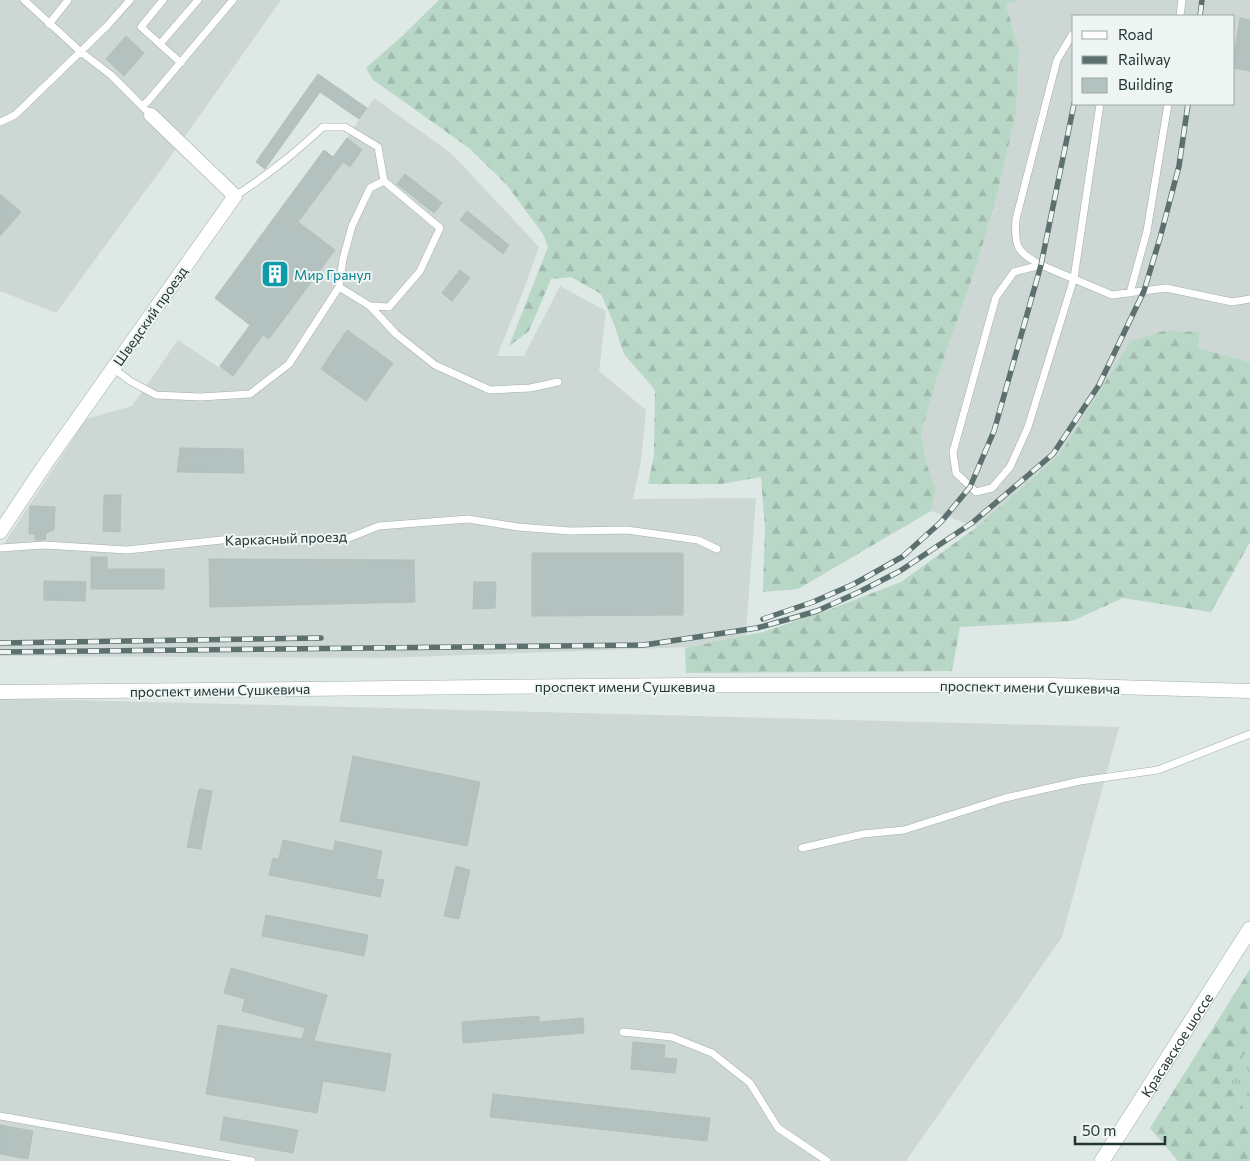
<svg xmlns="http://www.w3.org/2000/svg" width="1250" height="1161" font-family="Commissioner,sans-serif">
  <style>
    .built { fill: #cdd7d4; fill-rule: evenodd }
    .grass { fill: url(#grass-tufts) }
    .forest { fill: url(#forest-firs) }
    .building { fill: #b4c2bf; stroke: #b2c0bd }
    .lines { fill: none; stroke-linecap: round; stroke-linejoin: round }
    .lane-casing { stroke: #a2afac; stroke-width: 8 }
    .street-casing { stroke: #a2afac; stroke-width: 15 }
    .secondary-casing { stroke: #9fb2af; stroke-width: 16 }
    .lane { stroke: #fff; stroke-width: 7 }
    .street { stroke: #fff; stroke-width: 14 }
    .secondary { stroke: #fff; stroke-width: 15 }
    .rail-casing { stroke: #5c716f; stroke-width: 5.5 }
    .rail { stroke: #eef5f3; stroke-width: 4; stroke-dasharray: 11; stroke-linecap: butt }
    .labels { text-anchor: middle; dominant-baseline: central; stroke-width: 4; stroke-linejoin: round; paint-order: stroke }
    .culture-label { font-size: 14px; fill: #0d838f; stroke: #eef5f3; text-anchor: start }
    .street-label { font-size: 14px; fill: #213534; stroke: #eef5f3 }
  </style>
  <defs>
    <pattern id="grass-tufts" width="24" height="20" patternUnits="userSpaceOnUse" patternTransform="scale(1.25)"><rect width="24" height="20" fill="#b9d7c7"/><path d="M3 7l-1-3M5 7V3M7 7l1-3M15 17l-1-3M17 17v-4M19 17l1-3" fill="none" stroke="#9fb9ac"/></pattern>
    <pattern id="forest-firs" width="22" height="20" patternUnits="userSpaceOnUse" patternTransform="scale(1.25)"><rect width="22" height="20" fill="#b9d7c7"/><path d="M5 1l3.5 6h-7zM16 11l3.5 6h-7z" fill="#9fb9ac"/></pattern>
  </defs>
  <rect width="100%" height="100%" fill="#dee8e5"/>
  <!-- built -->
  <path class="built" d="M0 0H281L181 142 56 313 0 291Z
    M1021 0H1250V362L1198 348 1200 332 1132 341 1060 454 977 527 931 511 936 488 928 469 921 434 937 378 977 264 997 195 1016 113 1019 51 1006 4ZM1074 16H1234V104H1074Z
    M374 98 452 154 539 247 522 294 497 356H524L560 286 606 311 599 371 646 410 641 461 633 499 756 498 745 645 382 658 0 656V550L86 419 132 406 178 340 218 367 220 366 250 325 215 298 324 150 334 157Z
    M0 698 1119 727 1062 937 906 1161H0Z"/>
  <!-- grass -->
  <path class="grass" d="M1250 1047V1122L1228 1076Z"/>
  <!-- forest -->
  <path class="forest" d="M439 0H1021L1006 4 1019 51 1016 113 997 195 977 264 937 378 921 434 928 469 936 488 931 511 798 589 763 592 765 527 761 477 721 484H648L654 455 655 390 624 354 614 324 601 294 571 277 551 279 529 331 509 346 548 247 543 234 506 184 469 148 372 79 366 68 400 38Z
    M1164 331 1200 332 1198 348 1250 362V542L1211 612 1123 598 1072 621 960 627 952 671 686 673 685 648 763 632 831 609 901 582 977 527 1060 454 1131 341Z
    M1250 969V1047L1228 1076 1250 1122V1161H1178L1150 1128Z"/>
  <!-- building -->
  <path class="building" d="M1240 18 1250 20V71L1234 68V56Z
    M126 36 144 53 124 76 106 59Z
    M318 74 367 108 359 119 320 92 265 169 256 162Z
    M347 138 362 150 350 167 343 162 298 222 335 250 269 339 263 335 233 376 220 366 250 325 215 298 324 150 333 157Z
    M405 174 442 203 434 213 397 184Z
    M0 194 21 212 0 236Z
    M467 211 509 245 503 254 460 220Z
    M460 270 470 278 452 301 442 293Z
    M347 330 393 363 366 401 321 369Z
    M180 448 243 449 244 473 177 472Z
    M104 495H121L120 532 103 531Z
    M30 506 55 507 54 530 46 533 45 540H35V534H29Z
    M532 553H683V615L532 616Z
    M91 557H107V569H164V589H91Z
    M209 559 414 560 415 602 210 607Z
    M44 581 86 582 85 601 44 600Z
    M474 582H496L495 608 473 609Z
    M353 756 480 782 467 846 340 821Z
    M199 789 212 791 201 849 187 847Z
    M283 840 333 851 335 841 382 851 376 879 384 880 380 897 269 875 273 858 279 859Z
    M456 866 470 870 459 919 444 916Z
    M266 915 368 935 364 956 262 936Z
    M231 968 327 995 314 1041 391 1054 385 1091 323 1081 317 1113 206 1094 218 1025 302 1039 305 1028 242 1011 245 999 224 993Z
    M539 1016V1022L583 1018 584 1033 463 1043 462 1022Z
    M633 1042 665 1045 664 1058 677 1059 675 1073 631 1069Z
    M493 1094 710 1118 707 1141 490 1117Z
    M224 1117 298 1130 293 1153 220 1140Z
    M0 1125 33 1131 28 1159 0 1154Z"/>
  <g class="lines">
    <defs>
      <path id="lane" d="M24 0 81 52 111 75 151 115
        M163 0 141 27 181 63
        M1180 16 1182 0
        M49 24 68 0
        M160 44 198 0
        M1100 104 1074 278 1028 427 1010 467 992 488 976 492 956 473 953 452 996 297 1014 272 1041 265 1112 295 1166 288 1232 302 1250 299
        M142 106 148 101 233 0
        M0 122 15 115 107 26 130 0
        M1041 265C1017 252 1014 247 1016 219L1057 60 1072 35 1074 34
        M339 287 343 259 352 226 370 188 384 181
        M1130 293 1147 231 1168 104
        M370 306 396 334 435 365 490 390 530 388 558 382
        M113 368 130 381 156 395 200 397 250 394 289 364 339 287 370 306 389 307 420 271 440 228 384 181 378 147 345 127H323C295 153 267 176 235 196
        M0 548 44 545 127 550 231 539H346L379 526 468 519 518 527 570 531 627 530 698 540 717 549
        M802 848 863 834 904 830 1005 798 1080 781 1158 770 1250 734
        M623 1032 672 1037 712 1053 750 1083 778 1128 827 1161
        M0 1116 252 1161"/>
      <path id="street" d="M0 532 44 466 235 196 151 115
        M0 692 689 685H1049L1250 691"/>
      <g id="secondary">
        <path id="s1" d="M1102 1161 1250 929"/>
      </g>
    </defs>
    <!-- lane casing -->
    <use href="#lane" class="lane-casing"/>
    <!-- street casing -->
    <use href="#street" class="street-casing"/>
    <!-- secondary casing -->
    <use href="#secondary" class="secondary-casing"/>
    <!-- lane -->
    <use href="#lane" class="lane"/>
    <!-- street -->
    <use href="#street" class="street"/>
    <!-- secondary -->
    <use href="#secondary" class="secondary"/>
    <defs>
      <path id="rail" d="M1200 16 1202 0
        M763 619 813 602 854 584 902 557 941 522 970 487 994 431 1041 265 1074 104
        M0 643 321 638
        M0 652 644 645 757 628 817 611 859 592 900 571 972 523 1053 454 1099 385 1144 291 1160 238 1179 166 1188 104"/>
    </defs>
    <!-- rail casing -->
    <use href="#rail" class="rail-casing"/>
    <!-- rail -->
    <use href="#rail" class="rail"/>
  </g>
  <!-- icons -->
  <defs>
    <symbol id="building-square" viewBox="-11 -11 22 22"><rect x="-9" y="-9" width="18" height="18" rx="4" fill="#0f9aa8" stroke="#eef5f3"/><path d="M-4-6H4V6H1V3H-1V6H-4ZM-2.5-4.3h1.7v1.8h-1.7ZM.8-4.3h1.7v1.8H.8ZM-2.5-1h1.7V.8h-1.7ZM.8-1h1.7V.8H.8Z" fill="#fff"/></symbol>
  </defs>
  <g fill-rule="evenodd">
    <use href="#building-square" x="259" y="258" width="32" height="32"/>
  </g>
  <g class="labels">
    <!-- culture labels -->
    <g class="culture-label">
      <text x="294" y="274">Мир Гранул</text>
    </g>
    <!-- street labels -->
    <g class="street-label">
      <text transform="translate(150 316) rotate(-55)">Шведский проезд</text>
      <text transform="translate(286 538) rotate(-2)">Каркасный проезд</text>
      <text x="625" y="686">проспект имени Сушкевича</text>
      <text transform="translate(1030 687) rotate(1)">проспект имени Сушкевича</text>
      <text transform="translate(220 690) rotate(-1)">проспект имени Сушкевича</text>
      <text stroke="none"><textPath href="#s1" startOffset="138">Красавское шоссе</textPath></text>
    </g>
  </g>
  <!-- legend -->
  <rect x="1072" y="15" width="162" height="90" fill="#eef5f3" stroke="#9ca8a7"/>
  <rect x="1082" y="31" width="25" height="8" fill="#ffffff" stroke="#9ca8a7"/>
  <text x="1118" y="40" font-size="15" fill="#213534">Road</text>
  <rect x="1082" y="56" width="25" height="8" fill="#5c716f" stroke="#9ca8a7"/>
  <text x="1118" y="65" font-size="15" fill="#213534">Railway</text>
  <rect x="1082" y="78" width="25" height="15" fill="#b4c2bf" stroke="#9ca8a7"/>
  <text x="1118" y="90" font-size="15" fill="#213534">Building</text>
  <!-- scale -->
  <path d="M1075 1136v8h90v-8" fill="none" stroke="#213534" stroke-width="2.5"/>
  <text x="1082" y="1136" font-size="15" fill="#213534" stroke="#eef5f3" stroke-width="4" paint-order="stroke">50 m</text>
</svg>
